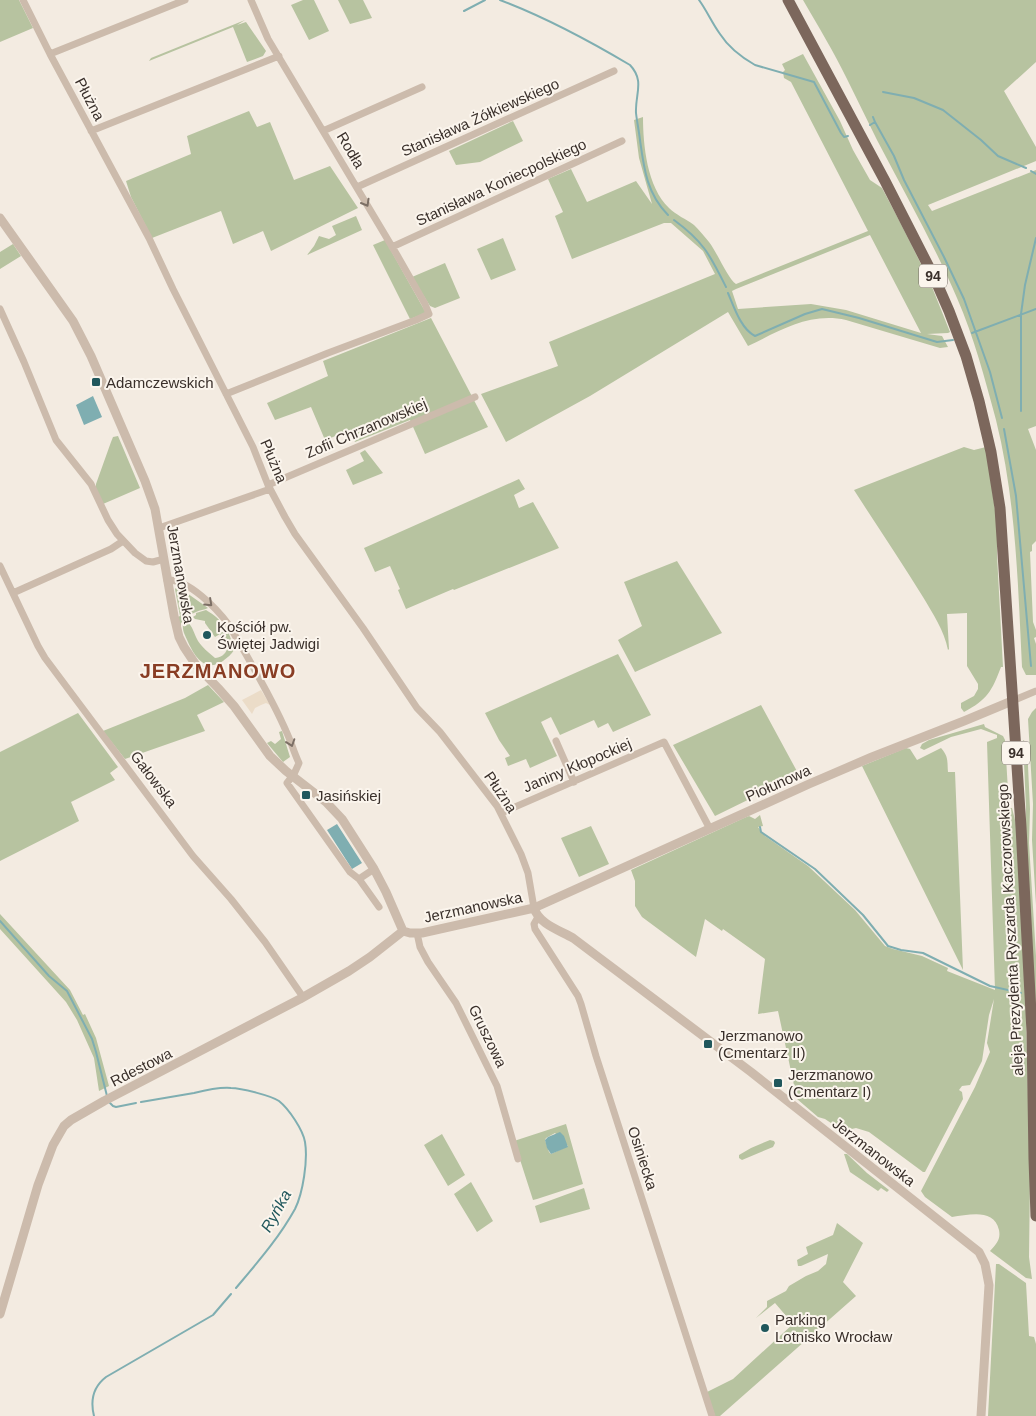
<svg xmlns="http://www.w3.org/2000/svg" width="1036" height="1416" font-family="Arial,sans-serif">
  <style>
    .green { fill: #b7c3a0; fill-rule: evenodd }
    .plaza { fill: #ebdcc8 }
    .water { fill: #7faeb1 }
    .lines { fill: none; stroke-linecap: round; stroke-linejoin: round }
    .stream { stroke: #7faeb1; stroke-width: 2 }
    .minor { stroke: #ccbbac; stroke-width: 7 }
    .tertiary { stroke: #ccbbac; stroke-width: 9 }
    .primary { stroke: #7c675c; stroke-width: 11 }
    .oneway { stroke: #7c6f65 }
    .poi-dot { fill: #20575c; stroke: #fbf5ed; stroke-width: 2 }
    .labels { text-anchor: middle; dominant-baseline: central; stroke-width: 4; stroke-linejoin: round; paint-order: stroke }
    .shield { fill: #fbf5ed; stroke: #746b65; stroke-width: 1 }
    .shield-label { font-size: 14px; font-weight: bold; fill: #3a302b }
    .street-label { font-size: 15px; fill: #3a302b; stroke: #fbf5ed }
    .poi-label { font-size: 15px; fill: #3a302b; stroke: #fbf5ed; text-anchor: start }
    .water-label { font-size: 16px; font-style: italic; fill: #20575c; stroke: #fbf5ed }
    .district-label { font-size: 20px; font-weight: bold; letter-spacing: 1px; fill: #893d24; stroke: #fbf5ed }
  </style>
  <rect width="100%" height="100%" fill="#f3ebe1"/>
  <!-- green -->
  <path class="green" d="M0 0H19L33 28 0 42Z
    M303 0H314L329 31 309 40 291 5Z
    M338 0H363L372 18 350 24Z
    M803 0H1036V62L1004 91 1036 147V161L928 205 932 211 1036 170V426L1028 429 1036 450V541L1032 545V551L1030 552 1033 622 1036 630V637L1034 638 1036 644V675H1026L1022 667C1018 585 1016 500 996 420 985 379 974 337 957 298 934 244 904 192 877 140 867 120 857 99 847 79 834 52 818 26 803 0Z
    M245 20 237 25 246 22 266 51 263 56 247 62 233 27 149 61 151 58Z
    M803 54 840 121 853 150 870 180 882 188 900 222 930 282 950 332 948 333 927 334 942 336 948 347 940 348 846 320C809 312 780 331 748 346L728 312 590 396 506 442 481 394 558 366 549 342 715 274 703 251 671 223H664L572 259 555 216 563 212 548 179 571 169 587 202 636 181 652 204 639 158 634 120 643 117C643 145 647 187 669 208 676 215 686 219 694 225 699 230 705 237 709 242 717 252 728 279 736 284L868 231 791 82 784 78 783 72 785 70 782 64ZM870 235 921 333 846 310 811 304 738 309 732 291 736 289Z
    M249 111 257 127 270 122 294 180 330 166 358 208 271 251 263 231 233 244 221 211 152 238 131 197 126 181 191 154 187 136Z
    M513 121 523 141 480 162 456 165 449 151Z
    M356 216 362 230 307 255 314 246 319 236 329 239 336 235 332 226Z
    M503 238 516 270 491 280 477 249Z
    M385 240 426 313 410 319 373 245Z
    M13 244 21 256 0 269V252Z
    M445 263 460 298 435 308 430 306 412 277Z
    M431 318 488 427 425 454 410 420 355 442 349 431 325 440 311 407 275 420 267 403 328 376 323 361Z
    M118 436 140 488 103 504 96 489V484L111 442 113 437Z
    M964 447 974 450 986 447 997 523V555L1003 667H1001C992 691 987 700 964 712L961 708V703L974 696 978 689V684L967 666V613L947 614 949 649 948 650C944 630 933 614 923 597 901 561 877 526 854 490Z
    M365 450 383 473 353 485 346 470 364 461 360 453Z
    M519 479 525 489 514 495 519 508 533 502 559 548 454 590 453 589 406 609 398 590 400 589 390 566 375 572 364 548Z
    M677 561 722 633 635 672 618 640 642 626 624 582Z
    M176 588 184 591 208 608C204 610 200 610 196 612 190 614 186 619 181 623V630L178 617 180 616 175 589Z
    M206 610C223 620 230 631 234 650 231 655 228 657 223 661 205 673 195 657 188 642 185 635 182 631 183 623L186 620C194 628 193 632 198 641 202 647 209 653 215 658 220 658 226 654 227 649L220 634 215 637 205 623V621L195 619 193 617 196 615V613Z
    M618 654 651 715 613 732 608 723 598 728 594 720 560 735 551 717 541 722 557 756 530 768 526 759 508 766 505 758 510 756 499 740 485 713Z
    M208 685 224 702 197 715 205 731 125 759 103 731 185 698Z
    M761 705 799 775 715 816 673 745Z
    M1036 708V905L1032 840 1033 804 1028 719 1032 712Z
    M78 713 118 767 110 773 115 780 71 802 79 821 0 861V752Z
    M984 724 985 727 1003 736 1005 740 1009 808H1012L1016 824 1025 974 1030 1178 1029 1257 1032 1279 1026 1278 990 1251C996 1244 1001 1240 999 1230 994 1208 969 1215 952 1217L925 1197 921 1191 975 1087 990 1052 987 1043 994 999 989 1015 982 1061 970 1085 962 1086 959 1090 962 1092 963 1099 925 1172H923L869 1132 856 1128 843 1131 825 1119 818 1117 797 1099 778 1011 758 1014 765 959 723 929 722 931 705 919 696 957 642 917 635 906V881L631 870 744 818 749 816 755 819 760 815 763 826 758 827 765 836 808 866 823 880 855 910 885 946 893 949 922 956 948 968 947 971 995 990 987 742 997 738V735L981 729 951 737 924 750 920 748 922 744 929 740Z
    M282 731 290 757 283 762 267 743 271 741 275 744 281 739 279 732Z
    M1023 740 1026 742 1027 744 1030 809 1029 843 1036 956V1031L1025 832 1026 808Z
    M906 748 910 749 917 760 941 748C949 757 947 761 948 772H955L963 970 862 766Z
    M591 826 609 864 579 877 561 838Z
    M0 914 70 990 83 1015 85 1014 96 1038 109 1086 99 1091 94 1058 77 1020 66 1002 0 929Z
    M566 1124 583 1184 537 1199 533 1200 514 1141ZM555 1133 568 1146 551 1154 549 1152 545 1140 546 1138Z
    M442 1134 465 1175 448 1186 424 1145Z
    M770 1140 774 1141 775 1143 773 1147 742 1160 739 1158V1155L751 1148Z
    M844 1154H847L867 1173 889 1190 887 1192 881 1188 878 1191 850 1172Z
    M471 1182 493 1221 477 1232 454 1194Z
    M584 1188 590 1209 540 1223 535 1206Z
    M837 1223 863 1243 843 1282 856 1296 720 1416H715L707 1392 733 1379 793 1324 775 1303 756 1318 767 1307V1301L786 1291 789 1286 806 1276 818 1271 826 1264 828 1254 801 1266H798L797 1260 808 1254 806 1247 833 1235Z
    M996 1264H999L1026 1283 1029 1336 1034 1337 1036 1344V1416H988Z"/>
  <!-- plaza -->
  <path class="plaza" d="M261 690 270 705 266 703 261 705 255 708 252 714 242 700Z"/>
  <!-- water -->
  <path class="water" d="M93 396 102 417 84 425 76 405Z
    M337 824 362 863 352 869 327 830Z
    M560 1132 564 1136 568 1147 551 1154 547 1148 545 1140 548 1137Z"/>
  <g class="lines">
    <!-- stream -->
    <path class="stream" d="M500 0C545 17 588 40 630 65 645 81 635 94 636 113 637 122 639 131 640 140 644 169 647 194 668 215
      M699 0C707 11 712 23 720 34 729 48 741 57 755 65L814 82 841 133 844 137 848 136
      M464 11 485 0
      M883 92 914 98 943 110 981 140 998 156 1026 168
      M875 122 894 156 904 180 944 257 964 299 990 372 1002 418
      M870 125 875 122 873 117
      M1031 171 1036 174
      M674 220C704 242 710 255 726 287
      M728 293C734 307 741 329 755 336L805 314 822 309 859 318 937 342 953 340
      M972 333 1036 309
      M1021 411V314L1025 285 1036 238
      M1004 429 1016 496 1031 666
      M760 827 761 832 815 869 863 915 888 946 901 950 923 953 990 986 1021 993
      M0 921 49 976 67 991 92 1039 96 1052 107 1096
      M141 1102C159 1099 176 1096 194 1093 206 1090 219 1087 231 1088 241 1088 272 1096 279 1101 289 1109 303 1130 305 1142 308 1160 303 1193 295 1209 279 1238 257 1263 236 1288
      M110 1103 113 1106 116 1107 136 1103
      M94 1416C90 1400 93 1387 106 1377L213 1315 231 1294"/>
    <!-- minor -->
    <path class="minor" d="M23 0 50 54 149 238 173 289 253 447 268 485 285 517 295 534 363 628 417 708 440 732 497 806 521 854 528 873 534 908
      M50 54 185 0
      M91 131 279 56
      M323 131 422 87
      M357 187 614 71
      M392 247 622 141
      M0 309 24 362 56 440 91 484 108 520 117 534 135 553 146 561 153 562 164 559
      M226 394 328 353 416 320 429 314 425 304 397 255 268 39 251 0
      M268 485 475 397
      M159 528 270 489
      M0 566 38 646 45 658 193 856 231 899 265 942 303 997
      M167 580C189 579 217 609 229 625 249 660 270 694 286 731 291 741 294 753 299 763L294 774 287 783 350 872 359 879 379 907
      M13 593 111 549 123 541
      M1012 701 1036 691
      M556 741 574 782
      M501 813 664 742 710 829
      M359 879 374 869
      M538 917 534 924 535 929 578 996 581 1004 596 1056 712 1416
      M417 933 420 947 428 962 456 1003 497 1086 518 1159"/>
    <!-- tertiary -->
    <path class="tertiary" d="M0 218 73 321 91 356 145 481 155 509 174 616 179 637 184 647 196 665 218 688 234 706 270 756 286 771 326 802 342 819 374 869 386 892 403 931
      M534 908C539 924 559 930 573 938L751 1072 979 1252 985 1264 989 1285 981 1416
      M403 931 410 933H422L534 908 809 784 872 757 964 721 1012 701
      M0 1314 38 1185 53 1145 64 1126 71 1120 104 1101 300 999 349 971 370 957 403 931"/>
    <!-- primary -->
    <path class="primary" d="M788 0 885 181 935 279 949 311 966 356 979 401 991 452 1000 508 1021 827 1032 1032 1034 1159 1036 1216"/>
  </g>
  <!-- one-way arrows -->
  <defs><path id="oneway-chevron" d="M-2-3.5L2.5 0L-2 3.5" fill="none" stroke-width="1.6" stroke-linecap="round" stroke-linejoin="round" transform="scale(1.25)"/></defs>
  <g class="oneway">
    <use href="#oneway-chevron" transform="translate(366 203) rotate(60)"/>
    <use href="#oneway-chevron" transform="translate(209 603) rotate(43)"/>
    <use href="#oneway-chevron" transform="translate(291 743) rotate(71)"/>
  </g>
  <!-- markers -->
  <g class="poi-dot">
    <rect x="91" y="377" width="10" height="10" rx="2.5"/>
    <circle cx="207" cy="635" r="5"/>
    <rect x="301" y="790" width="10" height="10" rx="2.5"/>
    <rect x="703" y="1039" width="10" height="10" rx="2.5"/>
    <rect x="773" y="1078" width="10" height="10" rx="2.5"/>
    <circle cx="765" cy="1328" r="5"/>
  </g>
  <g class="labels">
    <!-- shield labels -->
    <g class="shield">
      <rect x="919" y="264.5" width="28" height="23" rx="4"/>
      <rect x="1002" y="741.5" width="28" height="23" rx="4"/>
    </g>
    <g class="shield-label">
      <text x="933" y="276">94</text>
      <text x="1016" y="753">94</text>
    </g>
    <!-- street labels -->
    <g class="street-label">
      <text transform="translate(90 99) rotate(62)">Płużna</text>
      <text transform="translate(480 117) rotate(-24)">Stanisława Żółkiewskiego</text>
      <text transform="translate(351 150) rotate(59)">Rodła</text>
      <text transform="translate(501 182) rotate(-25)">Stanisława Koniecpolskiego</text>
      <text transform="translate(366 428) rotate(-23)">Zofii Chrzanowskiej</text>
      <text transform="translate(274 461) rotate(67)">Płużna</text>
      <text transform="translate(181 574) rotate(80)">Jerzmanowska</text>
      <text transform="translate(577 765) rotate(-23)">Janiny Kłopockiej</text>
      <text transform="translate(154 779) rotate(53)">Gałowska</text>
      <text transform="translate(778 783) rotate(-24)">Piołunowa</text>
      <text transform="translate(501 792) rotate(56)">Płużna</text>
      <text transform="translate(473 907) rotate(-12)">Jerzmanowska</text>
      <text transform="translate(1010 930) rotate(-93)">aleja Prezydenta Ryszarda Kaczorowskiego</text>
      <text transform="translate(488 1036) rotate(64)">Gruszowa</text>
      <text transform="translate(141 1067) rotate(-27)">Rdestowa</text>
      <text transform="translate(874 1152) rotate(38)">Jerzmanowska</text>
      <text transform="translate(643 1158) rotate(72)">Osiniecka</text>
    </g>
    <!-- poi labels -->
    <g class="poi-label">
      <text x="106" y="382">Adamczewskich</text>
      <text x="217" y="626">Kościół pw.<tspan x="217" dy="17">Świętej Jadwigi</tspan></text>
      <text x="316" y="795">Jasińskiej</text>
      <text x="718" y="1035">Jerzmanowo<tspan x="718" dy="17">(Cmentarz II)</tspan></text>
      <text x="788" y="1074">Jerzmanowo<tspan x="788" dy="17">(Cmentarz I)</tspan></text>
      <text x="775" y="1319">Parking<tspan x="775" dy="17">Lotnisko Wrocław</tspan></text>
    </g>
    <!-- water labels -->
    <g class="water-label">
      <text transform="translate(276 1211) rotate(-61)">Ryńka</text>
    </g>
    <!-- district labels -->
    <g class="district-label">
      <text x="218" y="671">JERZMANOWO</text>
    </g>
  </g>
</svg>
